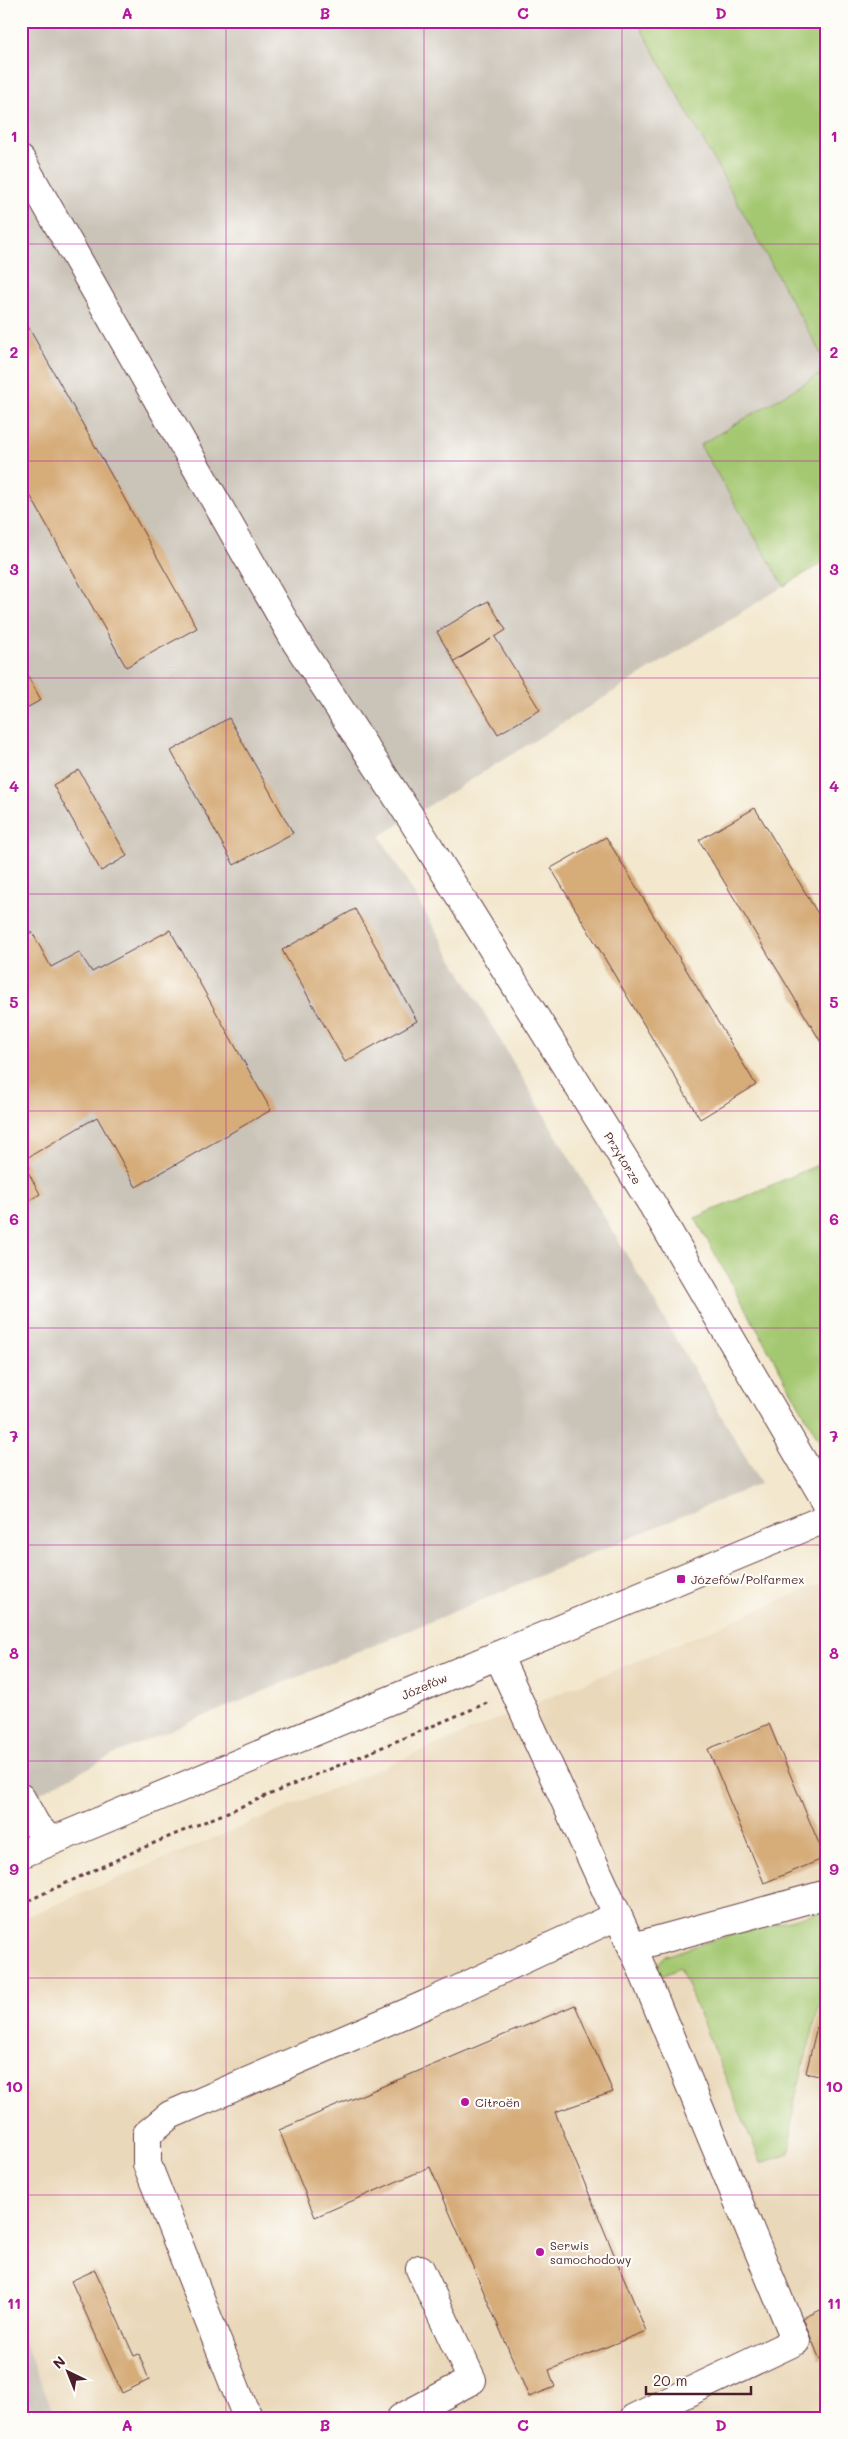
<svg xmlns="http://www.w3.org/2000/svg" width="848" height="2439" font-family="Mali,sans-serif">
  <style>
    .built { fill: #ead8ba }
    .industrial { fill: #cac3b8 }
    .green { fill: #a4c871; stroke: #77744e }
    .building { fill: #d6ac79 }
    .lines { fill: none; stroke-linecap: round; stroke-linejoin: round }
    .minor-casing { stroke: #633d43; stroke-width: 30 }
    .path { stroke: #633d43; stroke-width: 3; stroke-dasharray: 4 4; stroke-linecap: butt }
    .minor { stroke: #fff; stroke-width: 28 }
    .grid { fill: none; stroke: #b5179e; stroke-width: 1; stroke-opacity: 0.55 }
    .poi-dot { fill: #b5179e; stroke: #fdfcf7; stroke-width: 2 }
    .labels { text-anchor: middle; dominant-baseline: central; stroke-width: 4.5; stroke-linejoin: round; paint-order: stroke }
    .street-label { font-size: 12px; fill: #4a1f2b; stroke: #fdfcf7 }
    .poi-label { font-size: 12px; fill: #4a1f2b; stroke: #fdfcf7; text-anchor: start }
    .neatline { fill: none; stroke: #b5179e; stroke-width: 2 }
    .grid-label { font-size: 16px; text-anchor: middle; font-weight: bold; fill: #b5179e }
  </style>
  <rect width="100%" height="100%" fill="#fdfcf7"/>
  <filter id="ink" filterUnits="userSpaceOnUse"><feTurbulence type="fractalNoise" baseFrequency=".02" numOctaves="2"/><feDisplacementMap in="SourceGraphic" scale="10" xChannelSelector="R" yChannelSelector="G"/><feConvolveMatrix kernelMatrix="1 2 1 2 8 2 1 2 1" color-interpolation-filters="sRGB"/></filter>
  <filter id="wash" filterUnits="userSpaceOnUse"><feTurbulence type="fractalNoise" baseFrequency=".0096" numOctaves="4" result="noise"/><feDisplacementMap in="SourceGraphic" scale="20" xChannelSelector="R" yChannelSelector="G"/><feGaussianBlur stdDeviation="1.12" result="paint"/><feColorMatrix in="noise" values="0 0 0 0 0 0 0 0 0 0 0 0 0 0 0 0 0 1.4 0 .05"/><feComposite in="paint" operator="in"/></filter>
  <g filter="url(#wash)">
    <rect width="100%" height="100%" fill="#f3e7cd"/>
    <!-- built -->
    <path class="built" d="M827 1581V2418H56L21 2334V1919Z"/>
    <!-- industrial -->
    <path class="industrial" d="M21 21H637L827 365V370L700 445 784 586 380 836 761 1483 119 1752 21 1803Z
      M21 2334 56 2418H21Z"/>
    <!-- green -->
    <path class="green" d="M637 21H827V365Z
      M827 370V560L784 586 700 445Z
      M827 1161V1455L695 1218Z
      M827 1910V1977L794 2102 789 2154 761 2163 680 1968 657 1978V1965L666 1956 713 1940Z"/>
    <g id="blocks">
      <!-- building -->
      <path class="building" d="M21 314 197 628 126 667 21 479Z
        M488 601 506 630 495 637 540 710 498 734 454 662 491 639 454 661 437 632Z
        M21 664 41 700 21 711Z
        M229 718 293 833 234 865 171 751Z
        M79 770 127 856 101 871 53 785Z
        M755 808 827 929V1052L699 840Z
        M606 837 756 1085 700 1119 551 868Z
        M355 909 417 1021 345 1062 282 950Z
        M170 930 271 1110 136 1187 97 1117 25 1159 30 1168 27 1170 40 1194 21 1205V939L32 932 51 967 79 952 92 972Z
        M769 1724 825 1858 764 1883 708 1749Z
        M575 2005 613 2092 555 2112 646 2331 549 2370 555 2387 529 2397 430 2167 315 2217 279 2130Z
        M821 2009 827 2011V2078L806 2073Z
        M95 2270 134 2356 139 2354 149 2380 122 2393 71 2281Z
        M827 2307V2357L820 2360 803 2318Z"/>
    </g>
  </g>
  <g filter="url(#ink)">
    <use href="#blocks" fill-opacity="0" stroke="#633d43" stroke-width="1"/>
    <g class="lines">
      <defs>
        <path id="minor" d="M21 160 296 642 411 818 652 1204 827 1503
          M498 1655 639 1962 796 2341 634 2418
          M21 1798 36 1825 51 1841
          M21 1854 827 1518
          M633 1947 827 1894
          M249 2418 243 2407 147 2164V2134L170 2115 427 2004 617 1916
          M401 2418 472 2380 420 2269"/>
      </defs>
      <!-- minor casing -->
      <use href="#minor" class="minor-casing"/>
      <!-- path -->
      <path class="path" d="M21 1904 140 1849 487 1703"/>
      <!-- minor -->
      <use href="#minor" class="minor"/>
    </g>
  </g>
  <!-- grid -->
  <path class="grid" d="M226 21V2418M424 21V2418M622 21V2418M21 244H827M21 461H827M21 678H827M21 894H827M21 1111H827M21 1328H827M21 1545H827M21 1761H827M21 1978H827M21 2195H827"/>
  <!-- markers -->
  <g class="poi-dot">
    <rect x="676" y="1574" width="10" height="10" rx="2.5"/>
    <circle cx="465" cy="2102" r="5"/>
    <circle cx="540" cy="2252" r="5"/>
  </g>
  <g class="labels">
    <!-- street labels -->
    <g class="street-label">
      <text transform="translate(623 1158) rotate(58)">Przytorze</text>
      <text transform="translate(424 1686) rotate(-23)">Józefów</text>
    </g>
    <!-- poi labels -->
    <g class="poi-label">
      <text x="691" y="1579">Józefów/Polfarmex</text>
      <text x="475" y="2102">Citroën</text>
      <text x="550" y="2245">Serwis<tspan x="550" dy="14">samochodowy</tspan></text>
    </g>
  </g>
  <!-- margin -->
  <rect width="848" height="2439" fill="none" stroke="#fdfcf7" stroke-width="55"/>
  <!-- north arrow -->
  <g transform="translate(68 2372) rotate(317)" stroke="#fdfcf7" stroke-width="4" paint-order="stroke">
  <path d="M0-4L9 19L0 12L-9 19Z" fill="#4a1f2b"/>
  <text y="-8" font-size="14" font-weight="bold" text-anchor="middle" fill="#4a1f2b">N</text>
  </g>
  <!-- scale -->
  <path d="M646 2386v8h105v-8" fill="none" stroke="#4a1f2b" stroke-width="2.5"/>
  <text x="653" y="2386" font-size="15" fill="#4a1f2b" stroke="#fdfcf7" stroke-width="4" paint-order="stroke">20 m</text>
  <rect x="28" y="28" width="792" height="2384" class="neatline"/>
  <g class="grid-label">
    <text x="127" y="19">A</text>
    <text x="325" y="19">B</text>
    <text x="523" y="19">C</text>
    <text x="721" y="19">D</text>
    <text x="14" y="142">1</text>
    <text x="834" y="142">1</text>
    <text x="14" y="358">2</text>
    <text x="834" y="358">2</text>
    <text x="14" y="575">3</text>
    <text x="834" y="575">3</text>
    <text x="14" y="792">4</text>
    <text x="834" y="792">4</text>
    <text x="14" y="1008">5</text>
    <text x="834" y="1008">5</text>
    <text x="14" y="1225">6</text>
    <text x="834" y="1225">6</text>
    <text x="14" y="1442">7</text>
    <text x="834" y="1442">7</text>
    <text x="14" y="1659">8</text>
    <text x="834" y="1659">8</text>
    <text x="14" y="1875">9</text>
    <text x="834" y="1875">9</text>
    <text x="14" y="2092">10</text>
    <text x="834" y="2092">10</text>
    <text x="14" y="2309">11</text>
    <text x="834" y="2309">11</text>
    <text x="127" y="2431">A</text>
    <text x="325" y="2431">B</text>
    <text x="523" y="2431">C</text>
    <text x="721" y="2431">D</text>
  </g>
</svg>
